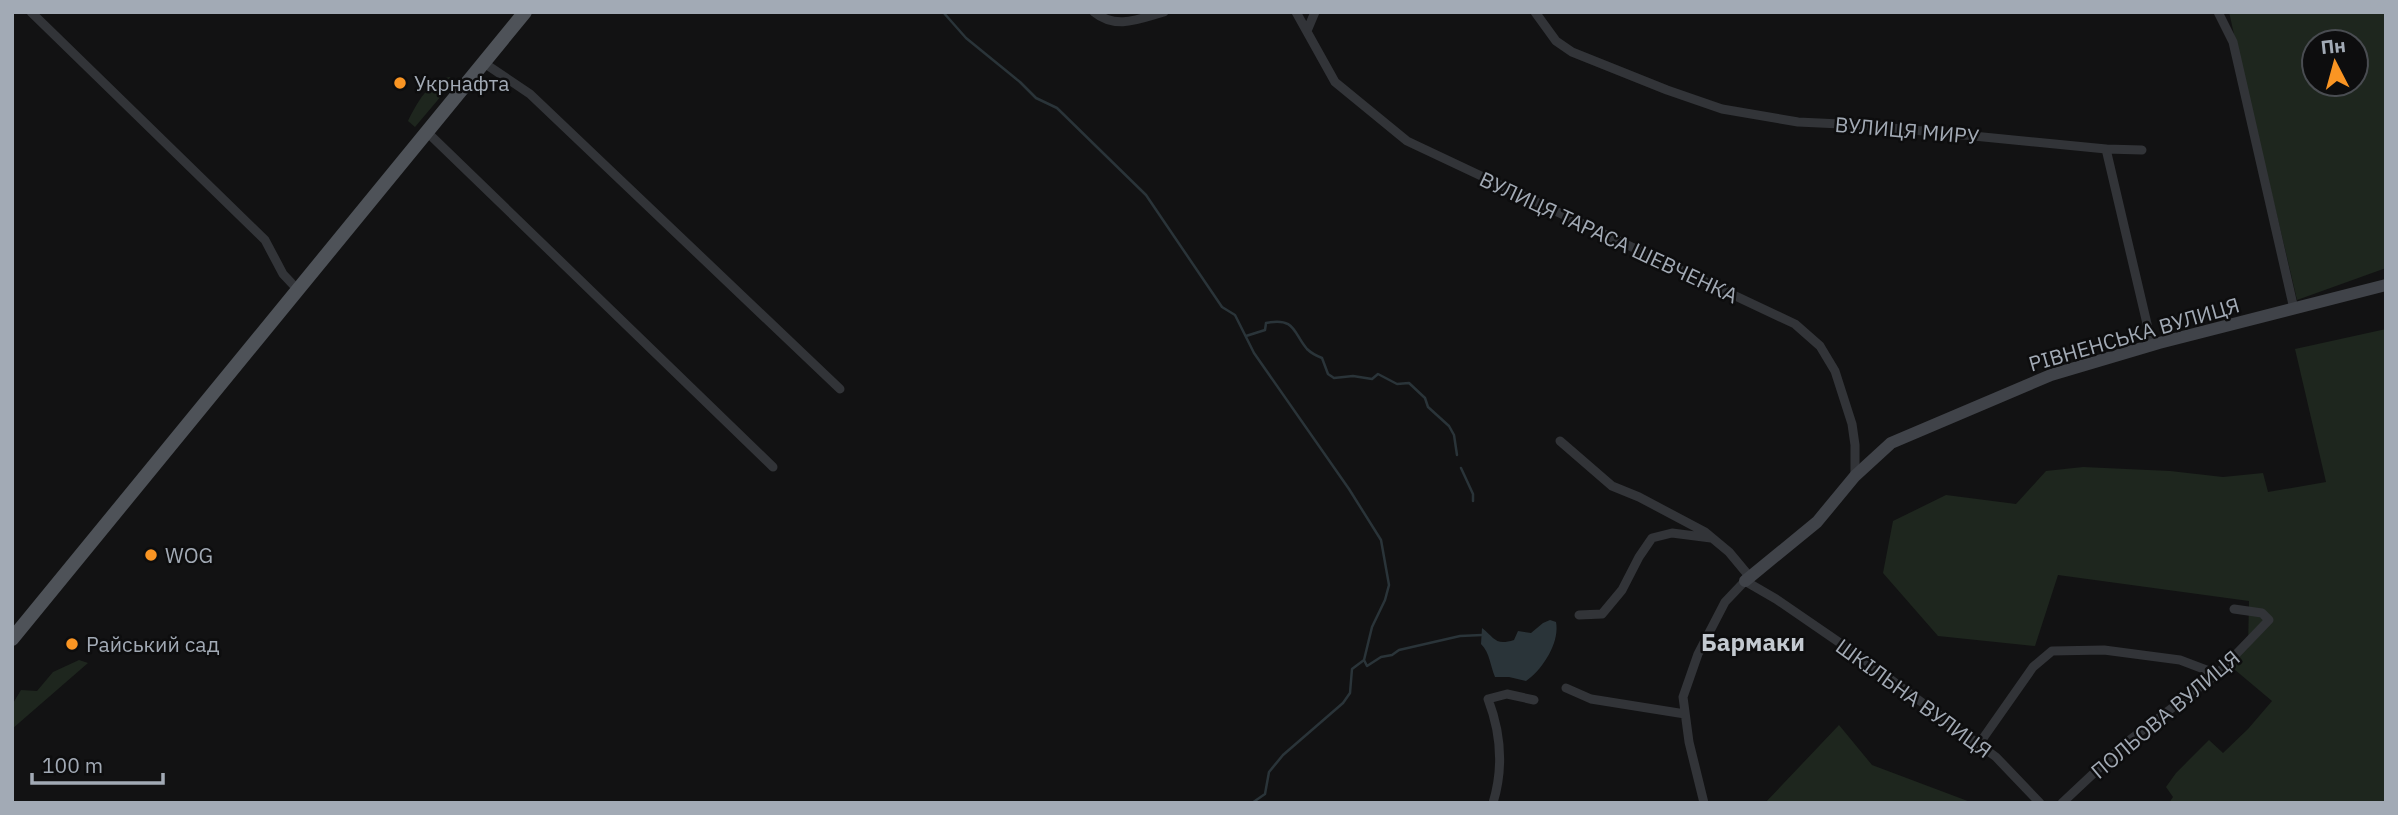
<svg xmlns="http://www.w3.org/2000/svg" width="2398" height="815" font-family="'IBM Plex Sans',sans-serif">
  <style>
    .green { fill: #1e261e; fill-rule: evenodd }
    .water { fill: #2a3439 }
    .lines { fill: none; stroke-linecap: round; stroke-linejoin: round }
    .stream { stroke: #2a3439; stroke-width: 2.5 }
    .street { stroke: #323438; stroke-width: 9 }
    .secondary { stroke: #404349; stroke-width: 12 }
    .primary { stroke: #4e5258; stroke-width: 14 }
    .poi-dot { fill: #fa9523; stroke: #0d0d0e; stroke-width: 2.5 }
    .labels { text-anchor: middle; dominant-baseline: central; stroke-width: 5; stroke-linejoin: round; paint-order: stroke }
    .poi-label { font-size: 21px; fill: #a2aab5; stroke: #0d0d0e; text-anchor: start }
    .street-label { font-size: 21px; fill: #a2aab5; stroke: #0d0d0e }
    .quarter-label { font-size: 24px; font-weight: bold; fill: #c3c9d0; stroke: #0d0d0e }
  </style>
  <rect width="100%" height="100%" fill="#121213"/>
  <!-- green -->
  <path class="green" d="M2229 12H2386V268L2297 300C2275 204 2250 108 2229 12ZM2314 42H2356V84H2314Z
    M450 77 453 82 415 127 408 121C417 103 429 80 450 77Z
    M2386 329V803H2169L2173 797 2166 787 2176 773 2209 740 2223 753 2248 729 2272 701 2228 664 2248 648 2249 601 2058 575 2035 646 1938 636 1883 573 1893 521 1946 495 2016 504 2046 471 2083 467 2170 471 2223 477 2263 473 2268 492 2326 482 2295 349Z
    M79 660 88 663 12 729V705L21 690 37 691 53 672Z
    M1839 725 1872 765 1973 803H1765Z"/>
  <!-- water -->
  <path class="water" d="M1550 620 1556 622C1560 643 1542 670 1526 681L1509 677H1495C1490 665 1490 653 1481 644L1482 628C1495 638 1495 646 1514 640L1518 631 1531 633 1543 623Z"/>
  <g class="lines">
    <!-- stream -->
    <path class="stream" d="M943 12 966 38 1020 82 1036 98 1057 108 1146 195 1222 307 1235 315 1254 353 1349 489 1381 540 1389 585 1385 600 1372 627 1364 660 1352 669 1350 693 1343 703 1283 755 1269 772 1265 794 1252 803
      M1246 336 1265 330 1266 323C1296 317 1293 333 1307 349 1311 353 1317 356 1322 358L1328 374 1334 378 1353 376 1372 379 1378 374 1397 384 1409 383 1425 398 1428 407 1449 426 1454 435 1457 455
      M1461 468 1473 494V501
      M1364 660 1367 666 1381 657 1392 655 1399 650 1460 636 1482 635"/>
    <!-- street -->
    <path class="street" d="M31 12 265 240 283 274 298 290
      M1094 12C1116 30 1139 19 1164 12
      M1296 12 1335 82 1407 141 1795 324 1820 346 1835 371 1852 424 1855 445V476
      M1535 12 1556 41 1572 52 1667 90 1722 109 1798 122 1862 125 2106 149 2152 345
      M2218 12 2233 42 2294 309
      M1307 31 1315 12
      M484 63 530 94 840 389
      M427 132 773 467
      M2106 149 2142 150
      M1560 441 1612 486 1639 497 1705 532 1729 552 1749 576
      M1579 615 1602 614 1622 590 1639 557 1652 538 1672 533 1711 538
      M1566 688 1591 699 1685 714
      M1979 744 2033 667 2052 651 2104 650 2180 660 2217 674
      M1493 803C1504 767 1501 733 1488 699L1507 694 1534 700
      M1704 803 1689 742 1683 697 1698 654 1725 602 1745 581 1776 599 1859 656 1996 757 2040 803
      M2062 803 2127 742 2217 674 2269 620 2262 613 2234 609"/>
    <!-- secondary -->
    <path class="secondary" d="M1745 581 1817 522 1855 476 1891 443 2051 375 2159 343 2386 285"/>
    <!-- primary -->
    <path class="primary" d="M12 639 525 12"/>
  </g>
  <!-- markers -->
  <g class="poi-dot">
    <circle cx="400" cy="83" r="7"/>
    <circle cx="151" cy="555" r="7"/>
    <circle cx="72" cy="644" r="7"/>
  </g>
  <g class="labels">
    <!-- poi labels -->
    <g class="poi-label">
      <text x="414" y="83">Укрнафта</text>
      <text x="165" y="555">WOG</text>
      <text x="86" y="644">Райський сад</text>
    </g>
    <!-- street labels -->
    <g class="street-label">
      <text transform="translate(1907 130) rotate(5)">ВУЛИЦЯ МИРУ</text>
      <text transform="translate(1609 237) rotate(25)">ВУЛИЦЯ ТАРАСА ШЕВЧЕНКА</text>
      <text transform="translate(2134 334) rotate(-16)">РІВНЕНСЬКА ВУЛИЦЯ</text>
      <text transform="translate(1914 698) rotate(36)">ШКІЛЬНА ВУЛИЦЯ</text>
      <text transform="translate(2165 714) rotate(-40)">ПОЛЬОВА ВУЛИЦЯ</text>
    </g>
    <!-- quarter labels -->
    <g class="quarter-label">
      <text x="1753" y="642">Бармаки</text>
    </g>
  </g>
  <!-- border -->
  <rect width="2398" height="815" fill="none" stroke="#a2aab5" stroke-width="28"/>
  <!-- north arrow -->
  <g transform="translate(2335 63) rotate(354)"><circle r="33" fill="#0d0d0e" stroke="#494c51" stroke-width="2"/>
  <path d="M0-5L12 26L0 18L-12 26Z" fill="#fa9523"/>
  <text y="-10" font-size="19" font-weight="bold" text-anchor="middle" fill="#a2aab5">Пн</text>
  </g>
  <!-- scale -->
  <path d="M32 773v10h131v-10" fill="none" stroke="#a2aab5" stroke-width="3.5"/>
  <text x="42" y="773" font-size="21" fill="#a2aab5" stroke="#0d0d0e" stroke-width="5" paint-order="stroke">100 m</text>
</svg>
